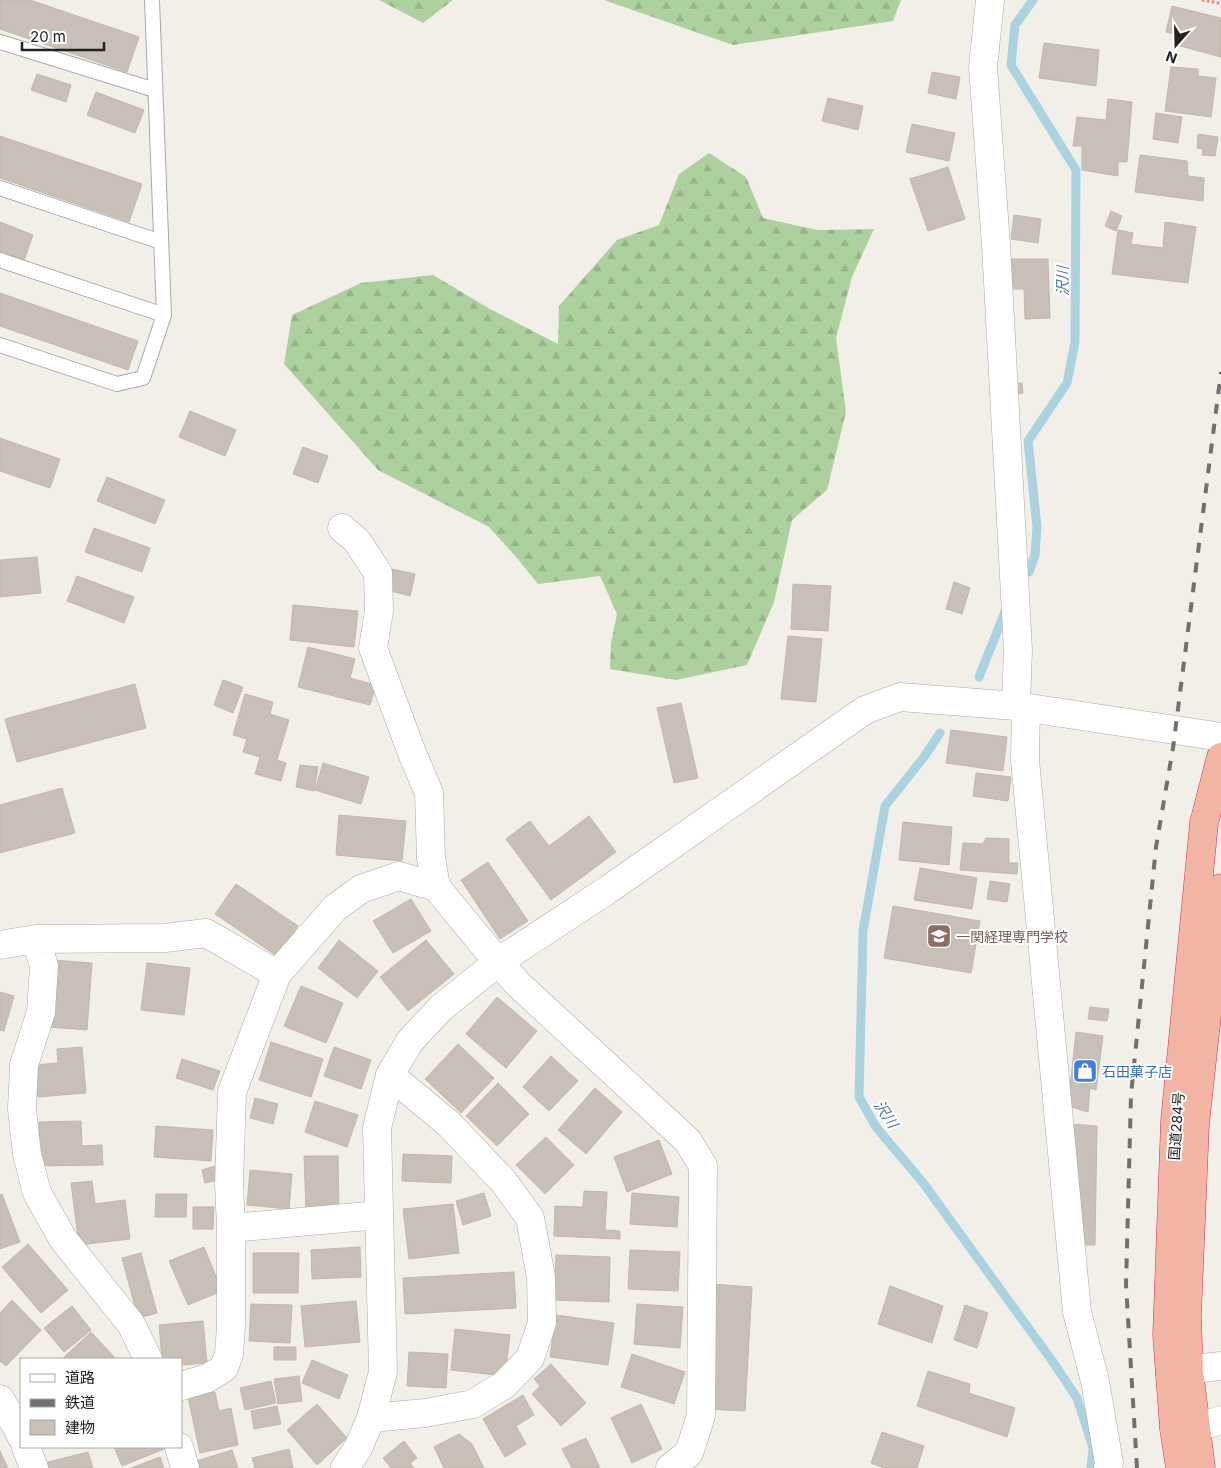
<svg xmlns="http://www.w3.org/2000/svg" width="1221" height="1468" font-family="Inter,'Noto Sans JP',sans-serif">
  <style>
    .forest { fill: url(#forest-firs) }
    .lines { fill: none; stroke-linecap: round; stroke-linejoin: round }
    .stream { stroke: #aad3df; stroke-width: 9 }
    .building { fill: #c7bfb8; stroke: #c4b6ab }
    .service-casing { stroke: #a9a9a9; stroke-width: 16 }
    .minor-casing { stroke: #a9a9a9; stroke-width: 29 }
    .tertiary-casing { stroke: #a9a9a9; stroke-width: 29 }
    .trunk-casing { stroke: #dc2a67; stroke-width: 29 }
    .path { stroke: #fa8072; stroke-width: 3; stroke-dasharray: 2.5 2.5; stroke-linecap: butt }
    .service { stroke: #fff; stroke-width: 14 }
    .minor { stroke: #fff; stroke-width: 28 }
    .tertiary { stroke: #fff; stroke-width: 28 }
    .trunk { stroke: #f2b4a3; stroke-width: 28 }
    .rail { stroke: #707070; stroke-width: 4; stroke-dasharray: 10 10; stroke-linecap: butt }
    .labels { text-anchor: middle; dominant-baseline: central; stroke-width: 4; stroke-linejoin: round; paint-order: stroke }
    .education-label { font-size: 14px; fill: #785e54; stroke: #fff; text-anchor: start }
    .shop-label { font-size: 14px; fill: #366cbe; stroke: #fff; text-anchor: start }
    .street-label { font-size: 14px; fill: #222; stroke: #fff }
    .water-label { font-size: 15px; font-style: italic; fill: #4a7aab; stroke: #fff }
  </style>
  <defs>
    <pattern id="forest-firs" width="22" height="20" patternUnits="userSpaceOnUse" patternTransform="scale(1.25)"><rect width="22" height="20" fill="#add19e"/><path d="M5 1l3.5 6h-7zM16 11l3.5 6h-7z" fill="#95b388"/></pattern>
  </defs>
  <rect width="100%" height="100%" fill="#f2efe9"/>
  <!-- forest -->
  <path class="forest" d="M379 0H453L423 23Z
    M604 0H901L893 21 733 45Z
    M709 153 746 177 763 218 817 230 874 229 852 277 836 338 846 412 827 490 792 520 774 602 747 665 676 680 610 669 611 643 617 614 600 576 538 584 517 558 489 527 378 470 284 364 292 315 361 283 433 275 490 309 558 344 559 306 617 240 659 225 679 174Z"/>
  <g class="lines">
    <!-- stream -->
    <path class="stream" d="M1029 572 1035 555 1037 527 1028 441 1067 383 1075 342 1076 170 1011 65 1015 25 1033 0
      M979 677 1007 607
      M940 733 924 757 885 806 863 931 859 1097 876 1127 924 1184 1053 1362 1077 1398 1093 1448 1091 1468"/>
  </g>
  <!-- building -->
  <path class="building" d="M0 0H30L139 37 127 72 0 29Z
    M1172 6 1221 18V57L1180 46 1183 36 1166 32Z
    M1044 43 1099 50 1096 86 1039 78Z
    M1171 67 1198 69V76L1216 78 1211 117 1165 111Z
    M932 72 960 77 956 99 928 93Z
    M37 74 71 85 66 102 31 90Z
    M96 92 144 110 135 133 87 115Z
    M828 98 863 106 858 130 822 121Z
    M1108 99 1132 102 1127 162H1118V176L1082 170V146H1073L1077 117 1106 120Z
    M1156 113 1182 117 1178 143 1153 139Z
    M912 124 955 133 949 161 906 152Z
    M1198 134 1218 137 1215 156 1202 155 1203 149 1197 148Z
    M0 136 142 184 129 222 0 178Z
    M1140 155 1187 161 1188 176 1204 178 1203 201 1135 192Z
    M948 167 965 219 928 231 910 179Z
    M1111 211 1122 216 1116 231 1105 226Z
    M1014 215 1041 219 1038 243 1011 239Z
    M0 222 33 235 24 260 0 251Z
    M1165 222 1196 227 1188 283 1112 274 1118 230 1133 233 1131 244 1163 248Z
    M1005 259H1048L1050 318 1025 319 1024 289H1007Z
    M0 293 138 341 128 370 0 326Z
    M1022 383 1023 393 1008 395 1007 384Z
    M190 411 236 430 225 456 179 437Z
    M0 438 60 459 50 488 0 471Z
    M303 447 328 456 318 483 293 474Z
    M107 477 165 500 155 524 97 501Z
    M94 528 150 548 142 572 85 552Z
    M37 557 41 593 0 597V560Z
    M392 569 415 574 410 596 387 590Z
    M77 576 134 597 124 623 67 601Z
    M954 582 970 588 962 614 946 609Z
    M793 584 831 586 828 631 791 629Z
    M293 605 358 611 354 647 290 640Z
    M788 636 822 639 816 702 781 699Z
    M308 647 355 659 350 678 376 685 370 705 298 687Z
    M223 680 243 687 233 713 214 705Z
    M135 684 146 728 17 762 5 719Z
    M245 694 273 702 270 714 289 720 277 760 286 763 281 781 255 774 260 757 243 752 247 739 233 735Z
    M681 703 698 778 674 783 657 708Z
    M951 730 1007 737 1003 771 946 763Z
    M323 763 369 777 361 804 315 790Z
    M300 765 318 767 314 791 296 787Z
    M976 773 1011 777 1008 801 973 796Z
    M62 788 75 833 0 853V805Z
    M339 815 406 821 402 861 336 855Z
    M589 816 616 852 551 900 506 839 530 821 549 846Z
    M903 822 952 827 949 865 899 860Z
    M986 838 1009 839V863H1018L1017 874 960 870 963 843 983 844Z
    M488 862 528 921 500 939 461 880Z
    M920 868 977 878 972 909 914 900Z
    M990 881 1010 884 1007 902 987 899Z
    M236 884 298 926 277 956 215 914Z
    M411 899 431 931 393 953 373 921Z
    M893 906 980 921 971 973 884 958Z
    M339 940 378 971 357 998 318 968Z
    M426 940 454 974 408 1011 380 977Z
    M53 960 92 963 87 1030 48 1027Z
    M147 963 190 968 184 1015 141 1010Z
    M301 986 343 1003 326 1043 284 1026Z
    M0 992 14 996 4 1031 0 1030Z
    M497 997 537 1031 506 1068 466 1034Z
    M1090 1007 1109 1009 1107 1021 1088 1019Z
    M1076 1032 1103 1036 1096 1090 1090 1088 1088 1112 1068 1106Z
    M271 1042 323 1059 311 1097 259 1080Z
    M458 1044 494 1078 461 1113 425 1079Z
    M82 1047 86 1093 38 1097 34 1065 58 1063 57 1049Z
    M334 1047 371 1060 361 1089 324 1076Z
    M551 1056 578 1081 549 1111 523 1087Z
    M182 1059 220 1071 213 1090 176 1078Z
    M498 1083 529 1114 497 1146 466 1116Z
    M595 1088 622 1112 586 1154 558 1130Z
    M255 1098 278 1104 273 1124 250 1118Z
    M315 1101 358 1115 347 1147 305 1132Z
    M81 1121 82 1146 102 1145 103 1165 40 1166 39 1122Z
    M1069 1124 1097 1126 1095 1245H1072Z
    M156 1126 213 1130 211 1161 154 1157Z
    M546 1137 574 1165 545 1194 516 1165Z
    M659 1140 672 1174 627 1192 614 1157Z
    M403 1154 452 1156 451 1183 402 1181Z
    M304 1156H338L339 1209 306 1210Z
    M215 1166 219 1180 205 1183 202 1170Z
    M250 1170 292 1174 289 1209 247 1205Z
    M92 1181 95 1204 125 1200 130 1239 79 1245 71 1183Z
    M584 1191 607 1192 605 1230 620 1231V1239L554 1236 555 1206 583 1207Z
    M484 1193 491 1216 463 1225 456 1201Z
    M632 1193 679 1197 677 1227 630 1224Z
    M2 1194 20 1242 0 1249V1195Z
    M156 1194H187L186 1217H155Z
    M453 1204 459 1253 409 1259 403 1209Z
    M193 1207H214L213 1229H193Z
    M28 1244 68 1290 41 1313 2 1267Z
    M204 1247 222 1291 188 1305 169 1261Z
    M360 1247 361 1277 312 1279 311 1250Z
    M630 1250 680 1252 678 1291 628 1289Z
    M141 1253 157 1313 138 1318 122 1258Z
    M253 1253H299L298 1293H253Z
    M556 1255 610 1257 609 1302 554 1300Z
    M514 1272 516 1308 405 1314 403 1278Z
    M711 1284 752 1287 745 1411 704 1409Z
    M890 1286 943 1306 932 1343 878 1324Z
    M12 1300 41 1330 6 1366 0 1361V1313Z
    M356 1301 360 1342 305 1347 301 1306Z
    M251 1304 292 1305 290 1343 249 1341Z
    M637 1304 683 1307 680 1348 634 1344Z
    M965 1305 988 1313 977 1348 954 1340Z
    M72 1306 91 1330 64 1352 44 1328Z
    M556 1315 614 1323 608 1365 550 1357Z
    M203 1321 207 1363 181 1365V1359H162L159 1325Z
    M455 1329 510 1335 505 1376 451 1370Z
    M91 1332 116 1359H62Z
    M274 1347H296V1360H274Z
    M409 1352 448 1354 446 1388 407 1386Z
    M632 1354 685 1372 674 1404 621 1387Z
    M312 1360 348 1375 339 1399 302 1383Z
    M551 1364 586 1403 561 1426 532 1394 540 1386 534 1379Z
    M928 1371 970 1384 969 1393 1015 1408 1007 1437 917 1406Z
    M299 1376 302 1401 278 1404 274 1379Z
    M271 1381 276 1403 245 1410 240 1388Z
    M215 1392 219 1411 231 1408 238 1445 200 1453 188 1397Z
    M523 1395 534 1415 516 1426 526 1444 505 1457 483 1419Z
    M317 1404 347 1438 317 1465 287 1430Z
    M641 1404 662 1449 632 1463 611 1418Z
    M277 1406 281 1424 254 1429 251 1411Z
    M882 1432 924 1446 917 1468H884L871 1463Z
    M459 1434 472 1444 484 1468H444L434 1447Z
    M586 1438 600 1468H572L562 1449Z
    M404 1441 417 1458 410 1463 414 1468H391L383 1458Z
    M114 1447H169L122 1466Z
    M289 1449 293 1468H255L252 1458Z
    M232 1450 238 1468H191L190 1463Z
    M0 1451 8 1468H0Z
    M88 1452 93 1468H46L44 1463Z
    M160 1457 164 1468H131Z"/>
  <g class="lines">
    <defs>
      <path id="service" d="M0 42 155 90
        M0 188 161 242
        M0 260 164 315
        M0 345 117 384 143 378 164 315 152 0"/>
      <path id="minor" d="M990 0 983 67 996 245 1018 650 1016 706
        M342 528 357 541 378 573 379 611 373 648 412 753 429 793 431 858 436 887
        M1026 707 1025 760 1077 1312 1095 1381 1109 1463 1108 1468
        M36 939 44 966 41 1012 24 1065 22 1109 27 1154 37 1193 63 1239 131 1324 148 1359
        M0 945 36 939 165 938 206 933 277 974
        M231 1228 379 1215
        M1170 1375 1202 1368 1221 1366
        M181 1386 208 1378 224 1368 229 1354 231 1326V1228L229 1183 232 1092 277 974 335 908 361 889 399 876 436 887 498 962 519 985 688 1141 703 1166 701 1416 689 1453 670 1468
        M0 1399 17 1427 21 1436
        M371 1418 425 1413 473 1404 504 1385 530 1358 542 1323 541 1277 530 1218 504 1182 449 1124 390 1075
        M1174 1428 1208 1424 1221 1420
        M26 1447 34 1468
        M179 1447 185 1468"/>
      <path id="tertiary" d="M345 1468 358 1448 371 1418 383 1372 377 1128 390 1075 410 1041 441 1008 498 962 609 889 865 710 900 697 1016 706 1221 737"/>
      <path id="trunk" d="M1180 1468 1174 1428 1167 1335 1175 1121 1204 823 1221 757
        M1201 1468 1189 1371 1187 1316 1195 1124 1221 888"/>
    </defs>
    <!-- service casing -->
    <use href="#service" class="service-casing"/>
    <!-- minor casing -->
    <use href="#minor" class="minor-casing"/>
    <!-- tertiary casing -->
    <use href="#tertiary" class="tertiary-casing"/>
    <!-- trunk casing -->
    <use href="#trunk" class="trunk-casing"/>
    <!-- path -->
    <path class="path" d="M1202 0 1218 3V0"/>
    <!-- service -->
    <use href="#service" class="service"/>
    <!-- minor -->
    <use href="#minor" class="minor"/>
    <!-- tertiary -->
    <use href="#tertiary" class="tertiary"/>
    <!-- trunk -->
    <use href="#trunk" class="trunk"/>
    <!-- rail -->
    <path class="rail" d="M1137 1468 1126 1285 1131 1095 1156 847 1173 748 1221 372"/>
  </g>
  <!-- icons -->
  <defs>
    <symbol id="school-square" viewBox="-11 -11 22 22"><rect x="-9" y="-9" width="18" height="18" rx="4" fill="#8d6e63" stroke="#fff"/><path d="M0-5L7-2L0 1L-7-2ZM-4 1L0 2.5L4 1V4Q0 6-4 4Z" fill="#fff"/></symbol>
    <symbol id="shop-square" viewBox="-11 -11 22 22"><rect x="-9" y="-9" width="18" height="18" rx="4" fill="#3f7fe0" stroke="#fff"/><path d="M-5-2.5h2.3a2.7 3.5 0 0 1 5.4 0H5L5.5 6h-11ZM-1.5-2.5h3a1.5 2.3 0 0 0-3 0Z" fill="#fff"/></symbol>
  </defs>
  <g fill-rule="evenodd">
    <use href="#school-square" x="925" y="922" width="28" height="28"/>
    <use href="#shop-square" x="1071" y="1057" width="28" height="28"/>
  </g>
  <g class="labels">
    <!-- education labels -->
    <g class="education-label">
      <text x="956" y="936">一関経理専門学校</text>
    </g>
    <!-- shop labels -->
    <g class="shop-label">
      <text x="1102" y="1071">石田菓子店</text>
    </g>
    <!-- street labels -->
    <g class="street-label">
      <text transform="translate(1176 1126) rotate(-86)">国道284号</text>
    </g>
    <!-- water labels -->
    <g class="water-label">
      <text transform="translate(1062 281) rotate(-90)">沢川</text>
      <text transform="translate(886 1114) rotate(56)">沢川</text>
    </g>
  </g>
  <!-- legend -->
  <rect x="20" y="1358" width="162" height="90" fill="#ffffff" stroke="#a7a7a7"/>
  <rect x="30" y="1374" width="25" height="8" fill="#ffffff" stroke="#a7a7a7"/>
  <text x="65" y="1383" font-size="15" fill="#222222">道路</text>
  <rect x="30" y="1399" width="25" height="8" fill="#707070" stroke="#a7a7a7"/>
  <text x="65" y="1408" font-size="15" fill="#222222">鉄道</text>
  <rect x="30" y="1420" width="25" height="15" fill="#c7bfb8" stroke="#a7a7a7"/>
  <text x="65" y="1433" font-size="15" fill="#222222">建物</text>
  <!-- north arrow -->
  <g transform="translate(1176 45) rotate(200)" stroke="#ffffff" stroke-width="4" paint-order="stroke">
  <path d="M0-4L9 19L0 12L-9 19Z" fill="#222222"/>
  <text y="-8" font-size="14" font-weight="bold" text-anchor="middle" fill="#222222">N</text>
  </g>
  <!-- scale -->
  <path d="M22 42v8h82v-8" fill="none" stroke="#222222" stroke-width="2.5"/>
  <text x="30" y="42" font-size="15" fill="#222222" stroke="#ffffff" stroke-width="4" paint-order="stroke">20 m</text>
</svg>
